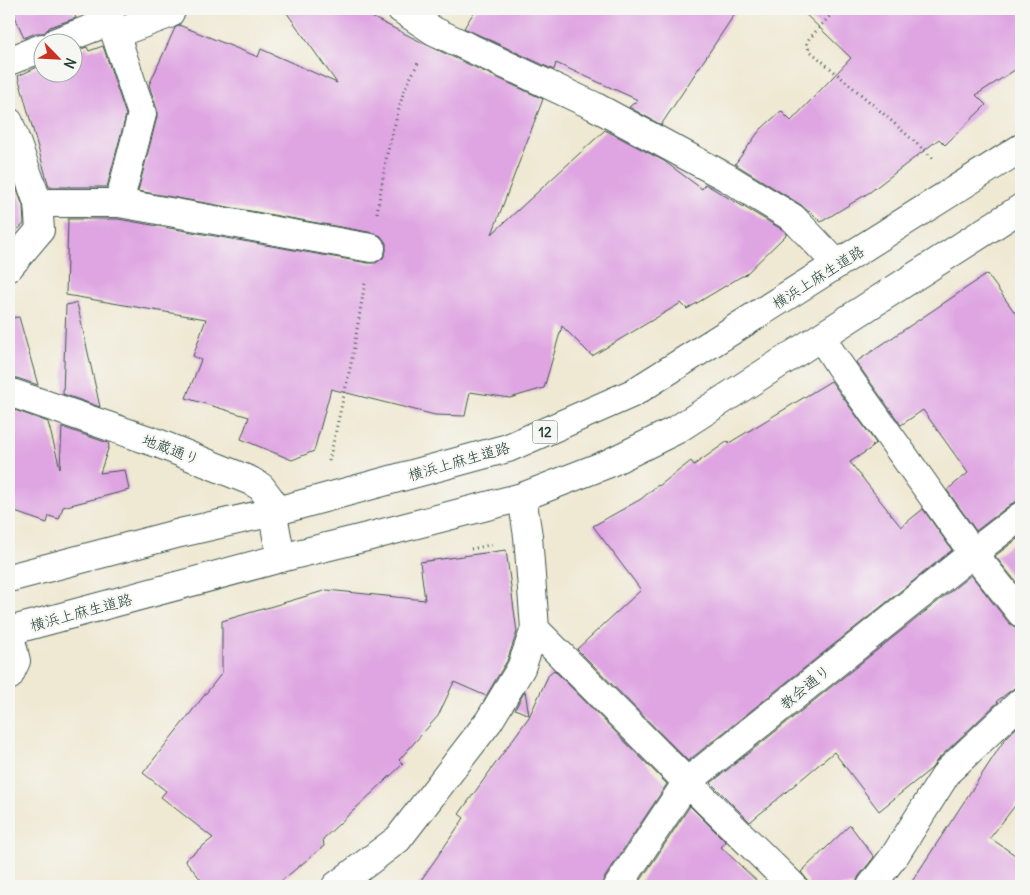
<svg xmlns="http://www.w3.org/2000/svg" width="1030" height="895" font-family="Delius,'Klee One',sans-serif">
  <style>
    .building { fill: #dfa5e2 }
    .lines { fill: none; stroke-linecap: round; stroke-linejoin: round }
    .minor-casing { stroke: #3e574c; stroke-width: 30 }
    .major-casing { stroke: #3e574c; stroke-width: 30 }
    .path { stroke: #3e574c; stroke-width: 3; stroke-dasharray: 1 4; stroke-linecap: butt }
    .minor { stroke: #fff; stroke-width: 28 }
    .major { stroke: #fff; stroke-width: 28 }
    .labels { text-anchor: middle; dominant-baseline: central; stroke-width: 4; stroke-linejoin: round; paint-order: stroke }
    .shield { fill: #f6f6f2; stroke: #60746d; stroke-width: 1 }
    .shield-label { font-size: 14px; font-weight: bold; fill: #1f3d34 }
    .street-label { font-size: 15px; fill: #1f3d34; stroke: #f6f6f2 }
  </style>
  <rect width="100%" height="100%" fill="#f6f6f2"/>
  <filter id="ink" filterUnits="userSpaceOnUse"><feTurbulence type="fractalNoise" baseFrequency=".02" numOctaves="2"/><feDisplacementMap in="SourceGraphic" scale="10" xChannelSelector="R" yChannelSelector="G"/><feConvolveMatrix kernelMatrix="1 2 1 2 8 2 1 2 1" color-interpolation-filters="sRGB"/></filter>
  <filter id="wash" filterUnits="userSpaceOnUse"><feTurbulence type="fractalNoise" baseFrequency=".0096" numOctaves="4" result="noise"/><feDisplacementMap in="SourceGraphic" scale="20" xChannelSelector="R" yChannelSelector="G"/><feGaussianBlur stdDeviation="1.12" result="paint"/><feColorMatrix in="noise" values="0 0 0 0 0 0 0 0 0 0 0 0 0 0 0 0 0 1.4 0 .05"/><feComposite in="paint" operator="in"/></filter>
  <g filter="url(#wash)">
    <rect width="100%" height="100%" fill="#efe8d2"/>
    <g id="blocks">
      <!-- building -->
      <path class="building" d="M12 9H72L76 18 50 27 44 33H36L24 38Z
        M284 9H356L427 45 543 99 492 234 605 130 664 161 702 189 705 184 783 230 787 234 744 276H742L687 309 681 303 592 356 562 326 544 388 510 398 470 392 465 416 435 415 331 389 314 451 292 460 241 439 249 417 186 398 201 360 193 356 206 319 66 295 68 219H118L368 263H376L383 258 386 251V243L381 236 374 233 138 191 157 117V109L149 85 175 28 179 25 258 57 261 49 337 83Z
        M476 9H738L661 125 629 107 638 100 556 63 554 70 464 28Z
        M800 9H1021V66L976 95 986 105 945 145 939 139 870 192 821 222 810 211 809 212 801 205 735 164 760 130 781 111 791 121 851 58Z
        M103 46 126 115 107 187H69V186L68 187H49L18 76 42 65V72H72V52L87 47 89 51Z
        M9 168 23 206 24 224 9 237Z
        M987 274 1021 321V501H1018L1011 504 976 531 947 490 968 473 923 410 901 425 856 362Z
        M77 303 100 407 63 394 66 305Z
        M19 317 38 385 14 377H9V318Z
        M831 381 876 443 872 446 873 447 850 462 901 527 923 509 952 550 688 761 577 649 641 590 593 526 641 499 658 485 659 486 691 461 694 465 728 441 729 443Z
        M9 408 48 422 60 468 62 427 108 443 109 446 100 473 125 470 129 490 63 507 59 519 49 516 47 523 9 510Z
        M1021 536V588L995 556Z
        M506 550 517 632 507 661 486 696 454 682 438 716 399 760 403 764 323 839 324 846 275 886H206L185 860 213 838 161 797 166 791 143 773 222 673V621L327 590 425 600 420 562Z
        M971 575 1009 623 1015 627 1021 628V683L997 701 998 702 937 760 932 768 879 811 834 752 750 822 711 783Z
        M554 670 667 784 605 877 603 886H417L464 818 459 814 529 717 549 674Z
        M525 691 529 715 515 709Z
        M1021 723V798L990 838 1021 859V886H909L1005 739Z
        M690 806 726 842 721 847 762 886H637Z
        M850 825 874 857 859 876 856 883V886H808V881L801 872Z"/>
    </g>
  </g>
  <g filter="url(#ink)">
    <use href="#blocks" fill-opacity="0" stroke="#3e574c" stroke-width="1"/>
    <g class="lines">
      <defs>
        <path id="minor" d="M107 9 142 114 119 203
          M401 9 434 31 594 106 726 177 793 218 837 264
          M115 34 169 14 172 9
          M56 42 111 21
          M9 61 42 48
          M9 122 38 203 40 230 9 267
          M38 203H119L371 248
          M821 337 839 365 973 553 1021 613
          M9 392 160 444 251 481 261 487 270 499 281 558
          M535 629 687 782 793 886
          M9 632 16 661 9 676
          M336 886 398 839 489 721 521 668 535 629 528 536 522 497
          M618 886 687 782 973 553 1021 516
          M871 886 895 855 948 771 1021 702"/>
        <path id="major" d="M9 578 180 533 273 512 508 448 633 393 1021 148
          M9 631 281 558 371 536 522 497 607 464 676 430 1021 208"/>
      </defs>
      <!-- minor casing -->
      <use href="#minor" class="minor-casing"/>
      <!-- major casing -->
      <use href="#major" class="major-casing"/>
      <!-- path -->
      <path class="path" d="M836 9 809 39 807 44 809 50 886 116 935 160
        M377 213 387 154 404 90 418 63
        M329 461 351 364 365 283
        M471 549 494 544"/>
      <!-- minor -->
      <use href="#minor" class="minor"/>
      <!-- major -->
      <use href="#major" class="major"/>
    </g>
  </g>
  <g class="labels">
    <!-- shield labels -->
    <rect class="shield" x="532.5" y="420.5" width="25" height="23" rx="4"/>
    <g class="shield-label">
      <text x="545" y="432">12</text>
    </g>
    <!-- street labels -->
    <g class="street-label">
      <text transform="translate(818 277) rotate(-32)">横浜上麻生道路</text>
      <text transform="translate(171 449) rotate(21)">地蔵通り</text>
      <text transform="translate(459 461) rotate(-16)">横浜上麻生道路</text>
      <text transform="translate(81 612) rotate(-15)">横浜上麻生道路</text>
      <text transform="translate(805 687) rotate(-39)">教会通り</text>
    </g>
  </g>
  <!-- margin -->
  <rect width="1030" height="895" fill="none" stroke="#f6f6f2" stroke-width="30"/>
  <!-- north arrow -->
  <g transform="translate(58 58) rotate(114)"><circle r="24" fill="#f6f6f2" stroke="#a0aca6"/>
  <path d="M0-4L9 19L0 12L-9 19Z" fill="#c8321e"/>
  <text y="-8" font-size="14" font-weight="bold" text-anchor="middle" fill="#1f3d34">N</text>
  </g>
</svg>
